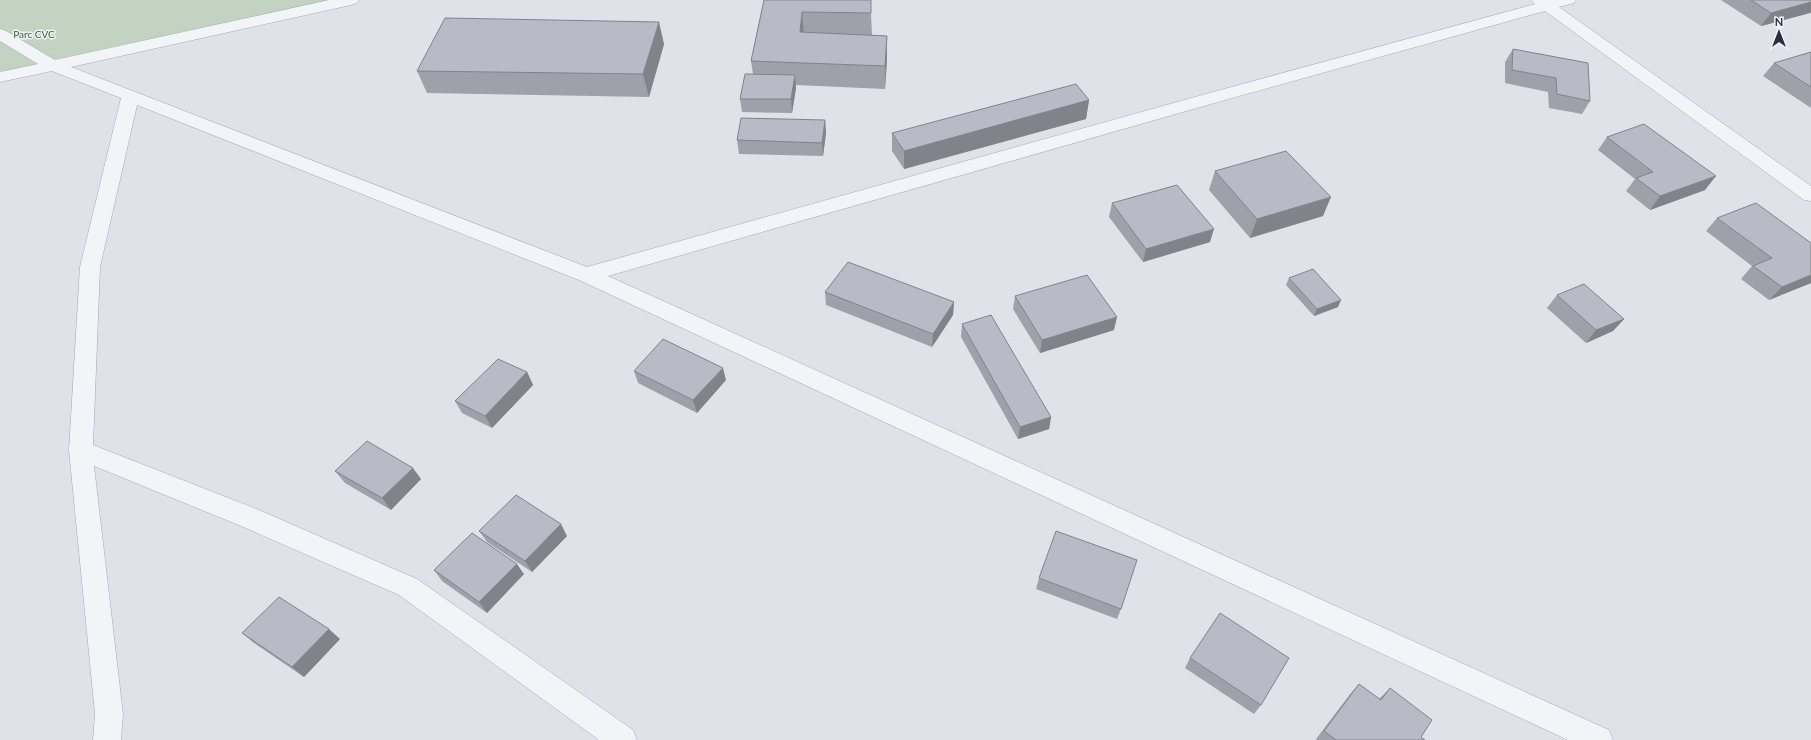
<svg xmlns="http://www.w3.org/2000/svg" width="1811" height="740" font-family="Lato,sans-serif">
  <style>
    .green { fill: #c3d3c1 }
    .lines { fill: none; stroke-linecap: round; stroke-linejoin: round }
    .street-casing { stroke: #a5a8b3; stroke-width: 1 }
    .street { fill: #f3f4f7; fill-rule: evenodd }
    .wall { fill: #9ea1aa }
    .shaded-wall { fill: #81838b }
    .building { fill: #b8bbc6; stroke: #81838b }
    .labels { text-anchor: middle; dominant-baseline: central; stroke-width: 3; stroke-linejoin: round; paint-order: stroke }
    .far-park-label { font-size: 10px; fill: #375c36; stroke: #f0f2f7 }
  </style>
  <rect width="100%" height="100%" fill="#e0e2e9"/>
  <!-- green -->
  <path class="green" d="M0 0H351L52 65 0 71Z"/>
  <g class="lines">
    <defs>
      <path id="street" d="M329 0H359L357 3 351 5 71 67 587 267 1213 92 1535 4 1531 0H1576L1574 3 1559 7 1811 186V201L1804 200 1545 11 1225 100 608 276 1609 730 1613 740H1568L579 280 137 105 100 267 93 445 259 510 417 579 633 730 637 740H599L399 595 241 526 94 466 123 714 121 740H93L95 714 69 450 80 267 121 98 52 71 0 82V72L38 64 0 41V29L6 31 55 60Z"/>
    </defs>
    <!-- street casing -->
    <use href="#street" class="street-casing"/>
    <!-- street -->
    <use href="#street" class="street"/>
  </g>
  <!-- wall -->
  <path class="wall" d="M764 0 871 13 872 35 887 36V59L885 89 796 85V88L792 113 742 112 740 99 753 74 751 61Z
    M1721 0H1811V12L1810 13 1761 26Z
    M664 44 649 97 427 93 417 71Z
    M1513 49 1590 101 1582 114 1549 108 1548 92 1505 83V62Z
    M1811 52V108L1763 76 1774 63Z
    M1089 100 1086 119 904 169 892 151V133Z
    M825 120 826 133 823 156 739 154 737 140Z
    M1607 137 1705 190 1650 210 1626 191 1635 179 1598 150Z
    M1215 171 1323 216 1250 238 1209 190Z
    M1112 203 1210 242 1143 262 1109 217Z
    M1717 218 1811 283 1769 300 1741 279 1752 266 1706 231Z
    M1289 278 1338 307 1314 316 1286 285Z
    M825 292 954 302 953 315 932 347 826 305Z
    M1557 295 1624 319 1613 331 1586 343 1547 308Z
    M1015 296 1114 330 1040 353 1013 309Z
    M962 324 1051 417 1049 429 1018 439 961 337Z
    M634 371 726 380 697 413 638 383Z
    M527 372 533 385 492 428 462 413 455 401Z
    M335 471 421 479 391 510 345 483Z
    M479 531 567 536 532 572 487 542Z
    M434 570 524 574 487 613 442 581Z
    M1039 578 1121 609 1117 619 1036 589Z
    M242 633 340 639 304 677 254 643Z
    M1190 658 1261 705 1254 714 1185 668Z
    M1359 684 1379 699 1390 688 1421 737 1425 740H1317L1316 739 1351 693Z"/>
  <!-- shaded-wall -->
  <path class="shaded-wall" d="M1811 2V12L1810 13 1761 26 1771 13Z
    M802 12 804 35 800 32Z
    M659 22 664 44 649 97 643 74Z
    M887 36V59L885 89V66Z
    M795 75 796 88 792 113 791 99Z
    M1089 100 1086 119 904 169V151Z
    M825 120 826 133 823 156 822 143Z
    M1716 176 1705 190 1650 210 1660 196Z
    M1331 197 1323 216 1250 238 1257 219Z
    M1214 229 1210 242 1143 262 1146 249Z
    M1811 275V283L1769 300 1782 287Z
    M1341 300 1338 307 1314 316 1317 309Z
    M954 302 953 315 932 347 933 334Z
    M1117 317 1114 330 1040 353 1042 340Z
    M1624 319 1613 331 1586 343 1596 330Z
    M723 368 726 380 697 413 693 400Z
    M527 372 533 385 492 428 485 416Z
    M1051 417 1049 429 1018 439 1020 427Z
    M413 468 421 479 391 510 382 498Z
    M561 524 567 536 532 572 525 561Z
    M517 564 524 574 487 613 479 602Z
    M329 629 340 639 304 677 292 667Z"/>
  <!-- building -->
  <path class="building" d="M764 0H871V13L802 12 800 32 887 36 885 66 751 61Z
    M1751 0H1811V2L1771 13Z
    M445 18 659 22 643 74 417 71Z
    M1513 49 1588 63 1590 101 1557 94 1556 78 1512 70Z
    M1811 52V87L1774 63Z
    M745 74 795 75 791 99H740Z
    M1076 84 1089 100 904 151 892 133Z
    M741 118 825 120 822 143 737 140Z
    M1644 124 1716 176 1660 196 1636 178 1653 172 1607 137Z
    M1286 151 1331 197 1257 219 1215 171Z
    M1177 185 1214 229 1146 249 1112 203Z
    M1756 203 1811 243V275L1782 287 1753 266 1772 258 1717 218Z
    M848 262 954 302 933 334 825 292Z
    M1313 269 1341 300 1317 309 1289 278Z
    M1087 275 1117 317 1042 340 1015 296Z
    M1584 284 1624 319 1596 330 1557 295Z
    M991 315 1051 417 1020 427 962 324Z
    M663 339 723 368 693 400 634 371Z
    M498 359 527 372 485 416 455 401Z
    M367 441 413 468 382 498 335 471Z
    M516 495 561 524 525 561 479 531Z
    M1056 531 1137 560 1121 609 1039 578Z
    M472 533 517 564 479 602 434 570Z
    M279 597 329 629 292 667 242 633Z
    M1220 613 1289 658 1261 705 1190 658Z
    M1359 684 1381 700 1390 688 1432 720 1421 737 1425 740H1336L1324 731Z"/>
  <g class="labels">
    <!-- far-park labels -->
    <g class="far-park-label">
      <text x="34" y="34">Parc CVC</text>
    </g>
  </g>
  <!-- north arrow -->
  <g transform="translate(1779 32)" stroke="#f0f2f7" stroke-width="3" paint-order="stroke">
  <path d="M0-3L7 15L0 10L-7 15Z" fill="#292e40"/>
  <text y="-6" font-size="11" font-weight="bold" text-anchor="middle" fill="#292e40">N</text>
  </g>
</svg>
